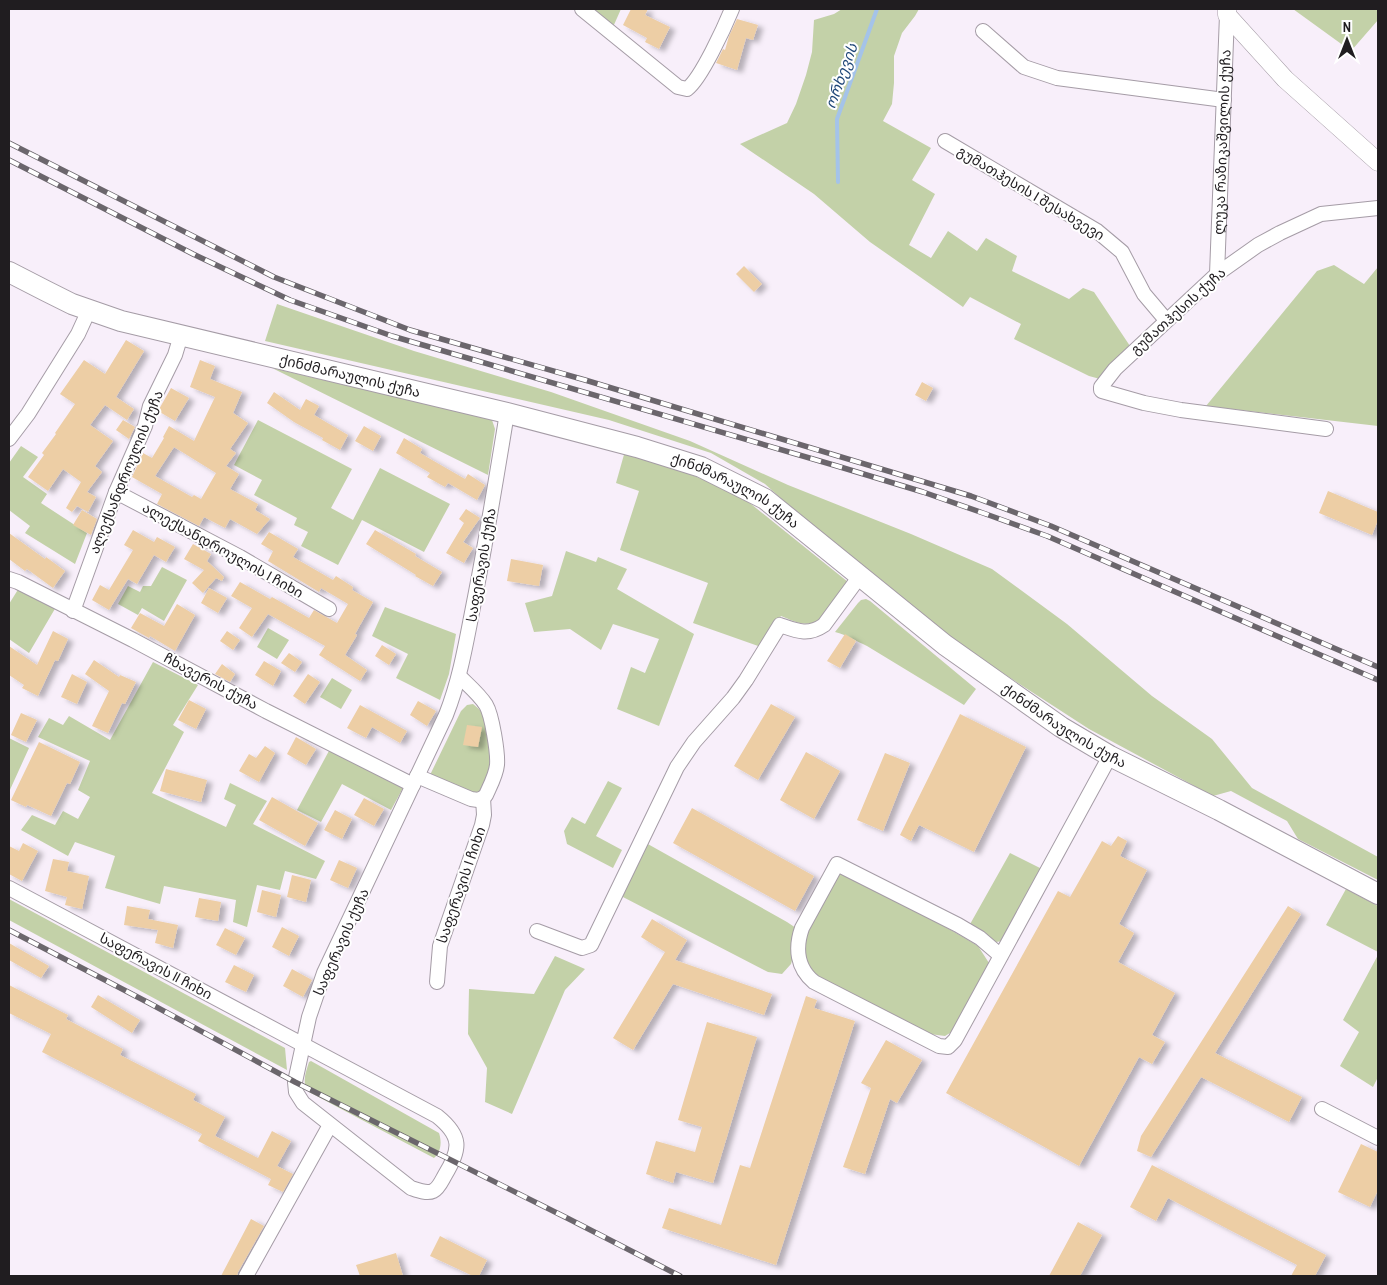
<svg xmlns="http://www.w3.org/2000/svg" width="1387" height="1285" font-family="'Archivo Narrow','Noto Sans Georgian',sans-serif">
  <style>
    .green { fill: #c3d1a8 }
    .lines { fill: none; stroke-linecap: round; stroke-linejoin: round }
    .stream { stroke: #a4c3e9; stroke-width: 4 }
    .building { fill: #edcea5; fill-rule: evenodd; filter: url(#shadow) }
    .minor-casing { stroke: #a59ca6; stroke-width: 16 }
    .tertiary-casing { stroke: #a59ca6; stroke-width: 19 }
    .secondary-casing { stroke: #a59ca6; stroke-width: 22 }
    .minor { stroke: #fff; stroke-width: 14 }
    .tertiary { stroke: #fff; stroke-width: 18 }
    .secondary { stroke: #fff; stroke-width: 20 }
    .rail-casing { stroke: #6b666c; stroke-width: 5.5 }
    .rail { stroke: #fff; stroke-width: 4; stroke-dasharray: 11; stroke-linecap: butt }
    .labels { text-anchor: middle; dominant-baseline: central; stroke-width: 4; stroke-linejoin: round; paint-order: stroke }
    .street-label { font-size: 14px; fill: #201d20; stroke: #fff }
    .water-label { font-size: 15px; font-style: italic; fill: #1f4778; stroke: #fff }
  </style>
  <defs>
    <filter id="shadow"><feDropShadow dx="5.5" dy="3" stdDeviation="2.5" flood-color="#0004"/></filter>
  </defs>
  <rect width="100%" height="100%" fill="#f8effa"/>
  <!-- green -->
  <path class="green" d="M591 9H621L613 27Z
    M842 9H919L915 16 902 33 894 56V83L892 104 883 121 931 148 912 180 935 194 909 245 931 258 948 231 977 251 986 238 1017 256 1012 271 1069 299 1083 288 1094 292 1130 346 1100 379 1089 376 1014 339 1021 324 970 297 963 307 870 242 814 194 740 144 787 123 796 104 806 75 812 52 814 20 834 14Z
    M1293 9H1378V20L1351 51Z
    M1334 265 1364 284 1378 267V426L1206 406 1317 271Z
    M277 304 414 351 551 392 690 441 788 485 911 534 992 569 1067 624 1152 696 1212 739 1252 788 1378 857V880L1298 839 1287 821 1231 791 1213 796 1089 729 958 644 809 524 765 484 711 453 609 420 265 341Z
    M272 368 482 417 492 420 495 429 488 475Z
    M258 420 352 469 331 508 353 520 380 468 450 504 424 552 362 520 338 565 301 546 308 532 294 525 297 518 254 495 262 480 234 465Z
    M21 446 38 457 23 477 47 494 41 503 87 533 75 564 25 533 30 526 9 510V463Z
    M625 451 697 477 730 491 751 504 848 582C840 593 825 620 812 623 802 626 791 620 781 616L761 647 693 623 708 583 620 550 639 491 616 483Z
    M566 551 596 562 598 557 627 569 617 589 694 634 659 726 617 709 631 667 645 673 659 639 613 624 601 650 570 629 534 632 525 603 552 596Z
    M162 567 187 580 164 621 142 608 138 615 118 604 128 586 140 592 143 586H151Z
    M19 588 56 607 29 653 9 639V604Z
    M866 599 870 601 976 689 964 705 867 646C856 641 847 635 835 632L858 603 861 600Z
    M385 607 456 634 449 674 440 700 396 678 408 654 372 636Z
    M268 628 289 640 277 659 257 647Z
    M153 662 198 685 173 725 184 732 152 793 226 827 236 805 224 799 230 783 267 801 253 824 325 861 316 879 285 871 280 890 257 885 247 927 233 922 236 900 164 886 160 904 105 888 115 856 75 842 68 856 21 830 32 815 55 825 63 811 78 819 90 797 78 790 90 761 38 737 49 718 63 725 69 716 110 740Z
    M332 678 352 690 341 709 320 697Z
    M473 704 479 709 485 717 493 761 486 789 476 795 430 775 461 711 467 705Z
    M9 738 29 748 9 792Z
    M330 749 403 788 391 810 342 784 321 822 297 810Z
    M608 781 622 788 596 836 622 850 613 868 567 844 564 831 572 817 585 824Z
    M646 843 787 922 796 928 793 957 791 964 782 974 768 972 621 896Z
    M1010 853 1044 870 1003 941 996 942 969 926Z
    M839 871 926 916 963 937 978 946 989 963 987 969 955 1030 945 1036 922 1033 816 978 808 966 805 955V931Z
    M1346 889 1378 906V952L1326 925Z
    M9 899 285 1048 287 1070 9 920Z
    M1378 955V1077L1373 1087 1340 1066 1359 1032 1343 1020Z
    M555 956 585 969 565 990 512 1114 485 1102 487 1068 468 1034 469 989 534 994Z
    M311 1061 439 1133C442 1142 441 1152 434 1158L309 1092C301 1083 306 1072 309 1062Z"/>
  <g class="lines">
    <!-- stream -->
    <path class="stream" d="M838 182 837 119 877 9"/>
  </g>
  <!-- building -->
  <path class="building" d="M631 9H648L645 15 670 27 659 49 645 42 647 38 623 25Z
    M737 19 758 25 753 40 746 38 737 70 716 63 723 49 725 50 729 36Z
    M744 266 762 284 754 292 736 274Z
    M126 340 144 351 116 397 134 409 127 420 105 405 90 425 113 441 95 466 102 472 87 492 96 497 88 512 77 506 72 512 66 508 81 482 63 469 48 491 28 477 44 455 42 453 56 434 55 433 75 404 60 394 84 360 105 374Z
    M200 360 215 366 210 379 242 392 233 413 248 423 230 449 236 453 226 466 239 474 230 489 258 504 255 510 270 519 257 534 230 519 225 528 204 517 199 526 157 504 162 494 132 477 143 453 152 458 164 438 163 437 169 426 194 441 215 397 190 387ZM174 447 216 473 201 499 194 495 192 497 155 476Z
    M922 382 933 388 926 401 915 395Z
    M171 388 189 398 175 421 158 411Z
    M274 392 300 410 306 399 319 406 314 415 348 435 340 450 322 440 323 438 294 422 267 403Z
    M123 420 135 427 129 439 116 430Z
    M364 426 381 436 373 451 355 441Z
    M404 438 422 449 420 453 465 479 468 474 485 485 477 500 448 483 445 487 427 477 430 473 396 453Z
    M1328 491 1378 512V520L1372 535 1319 513Z
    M466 509 480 518 463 542 473 548 464 563 446 553 464 523 459 519Z
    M82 510 97 519 91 535 73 525Z
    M133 530 154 542 157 537 175 547 166 562 154 555 137 584 128 579 109 610 92 600 100 585 109 590 133 550 124 545Z
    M375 530 416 554 415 556 442 572 433 586 415 576 416 575 366 544Z
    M269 532 298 549 293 557 333 580 336 576 353 587 352 590 373 602 355 634 357 635 345 655 367 670 360 681 319 655 325 646 268 614 252 637 239 628 252 608 231 596 240 582 270 599 272 597 309 618 314 610 337 623 348 604 321 588 319 592 268 561 273 551 261 544Z
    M9 533 45 559 46 557 65 571 53 588 27 569 25 571 9 559Z
    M193 544 211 554 207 561 224 577 222 581 216 578 203 593 192 583 204 570 184 559Z
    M511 559 543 565 539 586 507 581Z
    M209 588 227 598 218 613 201 603Z
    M177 604 195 615 175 651 150 636 149 638 131 628 140 613 164 626Z
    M53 631 68 639 58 661 55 660 38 696 22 688 24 685 9 675V646L37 665Z
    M227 631 240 640 233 650 220 641Z
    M845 634 856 641 840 668 827 661Z
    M382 645 396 654 389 665 375 656Z
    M289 653 302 662 295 672 281 663Z
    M94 660 119 677 120 675 136 682 125 704 122 703 108 733 92 726 109 691 85 674Z
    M264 661 281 671 273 686 255 675Z
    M222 664 235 674 230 682 215 674Z
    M72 674 87 682 77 704 61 697Z
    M308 674 320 682 305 704 293 696Z
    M189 700 206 709 196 729 178 720Z
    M418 701 436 711 427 726 410 715Z
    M771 704 795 717 758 780 734 766Z
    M360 705 407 731 400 743 372 727 366 738 347 728Z
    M21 713 37 720 26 742 11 735Z
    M960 714 1026 747 974 852 919 825 911 841 900 835Z
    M467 725 482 727 478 747 463 745Z
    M296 737 316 749 306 765 287 754Z
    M39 742 80 762 70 784 67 783 51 816 27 805 26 807 11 800Z
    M265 746 275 753 259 782 239 771 249 754 256 758Z
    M806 752 840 771 814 819 780 800Z
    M885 753 910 763 883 831 857 820Z
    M166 769 207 780 201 802 160 791Z
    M272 797 318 823 305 846 259 820Z
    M364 798 384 809 374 826 354 815Z
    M692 808 814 876 795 911 673 843Z
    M335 810 352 819 342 839 324 830Z
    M1118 836 1127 841 1120 856 1147 870 1119 924 1134 933 1118 962 1175 993 1152 1035 1165 1042 1152 1064 1139 1057 1079 1166 946 1093 1058 891 1070 897 1102 841 1111 846Z
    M23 843 38 851 22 881 9 874V846L19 851Z
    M53 859 69 862 67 871 89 876 82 909 65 905 67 897 45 891Z
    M339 860 357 868 348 888 330 880Z
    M292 875 311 880 306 902 287 897Z
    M262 890 281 895 276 917 257 912Z
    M199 898 221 902 218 921 195 917Z
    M127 906 150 910 148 919 178 925 173 948 155 943 158 930 124 925Z
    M1288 906 1301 914 1215 1053 1302 1097 1289 1122 1201 1077 1151 1157 1137 1151 1141 1136Z
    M652 919 687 940 675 960 772 994 764 1015 673 984 633 1050 613 1038 665 952 641 937Z
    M282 927 299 936 289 956 272 947Z
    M225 928 245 938 236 955 216 945Z
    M9 943 49 966 41 978 9 960Z
    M234 965 254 975 246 992 225 982Z
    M292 969 312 980 303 997 283 986Z
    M9 985 68 1015 66 1019 123 1049 120 1055 196 1094 193 1100 225 1117 215 1136 258 1158 272 1131 291 1141 277 1166 293 1174 283 1192 268 1185 271 1179 198 1141 202 1134 42 1052 51 1034 9 1013Z
    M98 995 140 1020 132 1033 91 1007Z
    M806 996 817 1000 814 1008 855 1021 776 1265 662 1228 669 1208 721 1225 740 1165 750 1168Z
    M707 1022 757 1037 713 1183 676 1172 673 1183 646 1174 656 1141 695 1152 702 1127 678 1120Z
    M886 1040 922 1060 897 1103 890 1099 865 1174 843 1167 871 1088 861 1083Z
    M1361 1144 1378 1152V1190L1370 1207 1338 1192Z
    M1152 1165 1326 1255 1315 1276H1291L1297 1265 1168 1198 1156 1221 1130 1207Z
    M251 1219 264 1226 238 1272 237 1276H221Z
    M1078 1222 1102 1235 1080 1276H1049Z
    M440 1236 487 1260 479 1276H473L430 1256Z
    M396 1253 403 1276H360L356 1265Z"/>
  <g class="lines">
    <defs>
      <g id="minor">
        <path d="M582 9 678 87 687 89C701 79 725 26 732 9"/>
        <path d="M983 31 1024 67 1057 78 1224 100"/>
        <path d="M945 141 1097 231 1122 252 1144 294 1166 320"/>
        <path id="s1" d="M1217 274 1227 15"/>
        <path d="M1326 429 1181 410 1144 403 1102 391 1101 390V387L1115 369 1217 274 1258 245 1280 233 1321 214 1378 208"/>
        <path d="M9 439 28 414 78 334 89 310"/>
        <path d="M116 492 240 557 329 609"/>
        <path d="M9 579 18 582 133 640 266 711 413 785"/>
        <path d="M73 611 116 492 145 426 150 406 175 355 181 335"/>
        <path d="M459 676C468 685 479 694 486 705 492 715 498 753 497 765 496 775 490 786 486 795L483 798"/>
        <path d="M417 776 471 799 478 800 483 798"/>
        <path d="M9 888 437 1116C462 1136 461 1149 445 1175 442 1180 439 1188 433 1191 427 1194 417 1190 411 1188L303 1103 296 1092 295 1082 309 1017 324 973 446 715C461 677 467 637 475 597 487 536 497 474 507 413"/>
        <path d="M537 931 582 948 591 945 677 767 694 742 733 698 746 680 780 625C797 631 808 636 824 625L860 576"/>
        <path d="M1001 956 980 938 958 925 837 864 802 928C795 948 797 968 814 982L939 1046 948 1047 955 1040 1110 756"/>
        <path d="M437 982 440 946 482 825 484 815 483 798"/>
        <path d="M1322 1109 1378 1138"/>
        <path d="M246 1276 330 1125"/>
      </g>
      <path id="tertiary" d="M1227 9V15L1285 79 1378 162"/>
      <g id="secondary">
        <path id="s2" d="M9 272 46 291 72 304 121 321 507 413 637 447 701 467 765 499 945 645 1061 727 1110 756 1219 810 1378 894"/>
      </g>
    </defs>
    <!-- minor casing -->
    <use href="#minor" class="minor-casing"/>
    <!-- tertiary casing -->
    <use href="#tertiary" class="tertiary-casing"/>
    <!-- secondary casing -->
    <use href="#secondary" class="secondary-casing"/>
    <!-- minor -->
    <use href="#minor" class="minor"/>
    <!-- tertiary -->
    <use href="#tertiary" class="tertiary"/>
    <!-- secondary -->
    <use href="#secondary" class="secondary"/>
    <defs>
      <path id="rail" d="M9 143 274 277 410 330 585 380 971 496 1051 526 1378 667
        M9 160 193 254 290 300 392 336 837 466 923 492 983 513 1047 536 1378 680
        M9 930 149 1003 295 1082 569 1219 680 1276"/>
    </defs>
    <!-- rail casing -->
    <use href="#rail" class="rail-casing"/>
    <!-- rail -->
    <use href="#rail" class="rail"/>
  </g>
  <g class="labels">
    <!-- street labels -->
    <g class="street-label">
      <text stroke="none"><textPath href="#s1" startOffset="132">ლუკა რაზიკაშვილის ქუჩა</textPath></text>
      <text transform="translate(1031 193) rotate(31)">გუმათჰესის I შესახვევი</text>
      <text transform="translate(1178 311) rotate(-42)">გუმათჰესის ქუჩა</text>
      <text stroke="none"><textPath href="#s2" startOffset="358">ქინძმარაულის ქუჩა</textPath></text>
      <text transform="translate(126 472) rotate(-68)">ალექსანდროულის ქუჩა</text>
      <text stroke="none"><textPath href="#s2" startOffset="762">ქინძმარაულის ქუჩა</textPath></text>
      <text transform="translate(223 550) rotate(29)">ალექსანდროულის I ჩიხი</text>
      <text transform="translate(481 565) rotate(-80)">საფერავის ქუჩა</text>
      <text transform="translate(211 681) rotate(28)">ჩხავერის ქუჩა</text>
      <text stroke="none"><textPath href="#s2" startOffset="1168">ქინძმარაულის ქუჩა</textPath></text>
      <text transform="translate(461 885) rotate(-71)">საფერავის I ჩიხი</text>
      <text transform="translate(341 942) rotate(-66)">საფერავის ქუჩა</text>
      <text transform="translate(156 966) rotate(28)">საფერავის II ჩიხი</text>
    </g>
    <!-- water labels -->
    <g class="water-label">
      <text transform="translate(841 76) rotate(-70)">ორხევის</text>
    </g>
  </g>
  <!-- border -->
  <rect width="1387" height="1285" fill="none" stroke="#201d20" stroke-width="20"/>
  <!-- north arrow -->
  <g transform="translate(1347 40)" stroke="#ffffff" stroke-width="4" paint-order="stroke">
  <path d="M0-4L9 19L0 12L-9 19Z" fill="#201d20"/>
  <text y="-8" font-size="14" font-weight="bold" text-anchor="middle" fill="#201d20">N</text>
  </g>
</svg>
